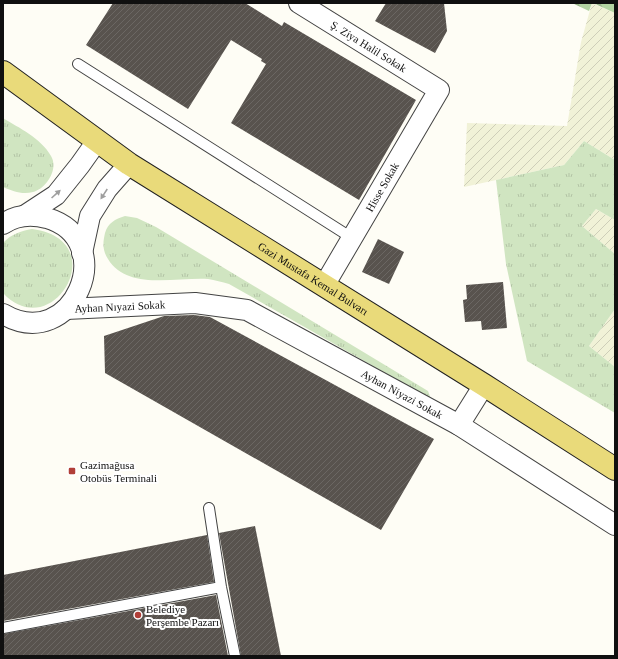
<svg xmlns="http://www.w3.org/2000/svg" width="618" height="659" font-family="Georgia,serif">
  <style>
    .farmland { fill: url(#farmland-furrows) }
    .grass { fill: url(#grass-tufts) }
    .forest { fill: url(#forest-firs) }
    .building { fill: url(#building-hatch) }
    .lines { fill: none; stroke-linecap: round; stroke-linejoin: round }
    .service-casing { stroke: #434343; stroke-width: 12 }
    .minor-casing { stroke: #434343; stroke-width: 22 }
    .primary-casing { stroke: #212121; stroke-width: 24 }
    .service { stroke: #fff; stroke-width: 10 }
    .minor { stroke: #fff; stroke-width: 20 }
    .primary { stroke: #e9da7a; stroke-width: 22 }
    .oneway { fill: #9f9f9f }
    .poi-dot { fill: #b13f38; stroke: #fff; stroke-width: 1.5 }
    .labels { text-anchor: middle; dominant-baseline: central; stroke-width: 4; stroke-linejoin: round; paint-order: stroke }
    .street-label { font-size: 11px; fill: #101010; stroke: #fff }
    .poi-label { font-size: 11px; fill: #101010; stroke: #fff; text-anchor: start }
  </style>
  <defs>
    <pattern id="farmland-furrows" width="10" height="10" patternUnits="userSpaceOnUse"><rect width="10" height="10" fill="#f1f2d7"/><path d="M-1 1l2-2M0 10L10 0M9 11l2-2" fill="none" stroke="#ceceb8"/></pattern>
    <pattern id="grass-tufts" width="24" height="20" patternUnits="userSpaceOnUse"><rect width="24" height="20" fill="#d0e5c1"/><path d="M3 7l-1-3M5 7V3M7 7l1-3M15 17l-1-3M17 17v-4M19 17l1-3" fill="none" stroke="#b2c3a5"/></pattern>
    <pattern id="forest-firs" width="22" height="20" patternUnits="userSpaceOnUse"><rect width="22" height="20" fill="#b3d4a2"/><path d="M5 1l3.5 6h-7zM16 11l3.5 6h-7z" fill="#99b58a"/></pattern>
    <pattern id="building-hatch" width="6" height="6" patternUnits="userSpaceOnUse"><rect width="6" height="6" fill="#58534e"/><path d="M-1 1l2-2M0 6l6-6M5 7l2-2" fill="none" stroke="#6b6763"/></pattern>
  </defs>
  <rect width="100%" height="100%" fill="#fefdf5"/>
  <!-- farmland -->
  <path class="farmland" d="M592 3 615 13V160L584 141 564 165 464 187 467 123 567 126 581 42Z
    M596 209 615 220V254L582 226Z
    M615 309V367L589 346Z"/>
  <!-- grass -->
  <path class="grass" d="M3 118C19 128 41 138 51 156 59 169 46 189 33 192 22 195 13 191 3 187Z
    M584 141 615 160V220L596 209 582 226 615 254V309L589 346 615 367V413L527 361 506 264 496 180 564 165Z
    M125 216 137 218 156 227 428 391 431 399 229 284C222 282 215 280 208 279 177 277 127 291 108 259 102 250 103 242 105 233 108 223 115 219 125 216Z
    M32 229C115 240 52 346 3 293V243C11 234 21 231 32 229Z"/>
  <!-- forest -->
  <path class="forest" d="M572 3H592L589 11Z
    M593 3H615V13Z"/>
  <!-- building -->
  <path class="building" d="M113 3H245L282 26 284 22 416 100 359 200 231 123 266 64 261 61 262 59 231 40 188 109 86 45Z
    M386 3H444L447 31 435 53 375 21Z
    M378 239 404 252 389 284 362 272Z
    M503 282 507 328 482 330 481 321 465 322 463 300 467 299 466 285Z
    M194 315 210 317 434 439 381 530 105 373 104 336 164 316Z
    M255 526 281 656H241L219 533Z
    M207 535 214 582 3 621V575Z
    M216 595 228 656H3V634Z"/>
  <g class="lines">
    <defs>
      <path id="service" d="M78 64 352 238
        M209 508 221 587 235 656
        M3 628 221 587"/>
      <g id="minor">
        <path id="s1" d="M299 3 439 90 325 284"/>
        <path d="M24 216 56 195 80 165 97 141"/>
        <path d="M3 224C16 215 32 214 47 218 121 240 73 355 3 314"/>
        <path d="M82 253 90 216 107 189 129 164"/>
        <path id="s2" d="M66 309 195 303 247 310 459 425 615 525"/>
        <path d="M459 425 484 385"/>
      </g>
      <g id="primary">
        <path id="s3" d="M3 72 129 164 484 385 615 469"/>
      </g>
    </defs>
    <!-- service casing -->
    <use href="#service" class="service-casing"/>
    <!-- minor casing -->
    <use href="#minor" class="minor-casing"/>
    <!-- primary casing -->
    <use href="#primary" class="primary-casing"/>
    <!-- service -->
    <use href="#service" class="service"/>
    <!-- minor -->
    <use href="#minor" class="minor"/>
    <!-- primary -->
    <use href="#primary" class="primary"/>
  </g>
  <!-- one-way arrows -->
  <defs><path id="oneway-solid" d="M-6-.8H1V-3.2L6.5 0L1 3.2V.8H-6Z"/></defs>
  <g class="oneway">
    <use href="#oneway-solid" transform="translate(56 194) rotate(-42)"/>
    <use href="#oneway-solid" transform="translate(104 194) rotate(123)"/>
  </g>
  <!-- markers -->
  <g class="poi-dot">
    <rect x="68" y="467" width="8" height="8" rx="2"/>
    <circle cx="138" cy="615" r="4"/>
  </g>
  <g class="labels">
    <!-- street labels -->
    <g class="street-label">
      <text stroke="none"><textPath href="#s1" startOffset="82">Ş. Ziya Halil Sokak</textPath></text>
      <text transform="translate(382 187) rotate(-60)">Hisse Sokak</text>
      <text stroke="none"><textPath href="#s3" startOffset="373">Gazi Mustafa Kemal Bulvarı</textPath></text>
      <text stroke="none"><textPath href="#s2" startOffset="54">Ayhan Nıyazi Sokak</textPath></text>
      <text stroke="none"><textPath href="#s2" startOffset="358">Ayhan Niyazi Sokak</textPath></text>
    </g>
    <!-- poi labels -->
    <g class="poi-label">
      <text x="80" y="465">Gazimağusa<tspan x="80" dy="13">Otobüs Terminali</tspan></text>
      <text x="146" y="609">Belediye<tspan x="146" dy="13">Perşembe Pazarı</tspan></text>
    </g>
  </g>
  <!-- border -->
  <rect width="618" height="659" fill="none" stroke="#101010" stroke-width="8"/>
</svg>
